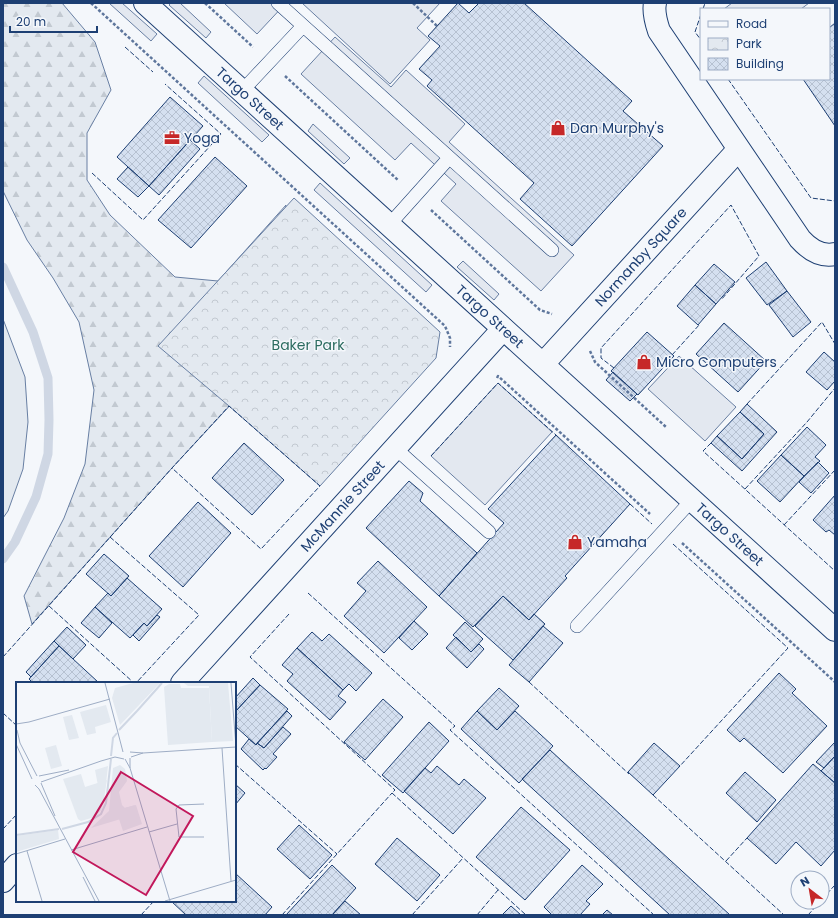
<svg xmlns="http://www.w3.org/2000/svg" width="838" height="918" font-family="Poppins,sans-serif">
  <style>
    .grass { fill: #e3e9f0; stroke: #687fa3 }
    .forest { fill: url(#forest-firs); stroke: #687fa3 }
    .park { fill: url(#park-crowns); stroke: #687fa3 }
    .parking { fill: #e3e8f0; stroke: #687fa3 }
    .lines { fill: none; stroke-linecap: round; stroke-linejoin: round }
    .stream { stroke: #cfd7e4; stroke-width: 9 }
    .building { fill: url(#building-cross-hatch); stroke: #1d3f73 }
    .service-casing { stroke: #1d3f73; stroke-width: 14 }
    .minor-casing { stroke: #1d3f73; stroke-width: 24 }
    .path { stroke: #5e769c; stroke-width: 2.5; stroke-dasharray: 3 2; stroke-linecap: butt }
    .service { stroke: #f4f7fb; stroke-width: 13 }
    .minor { stroke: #f4f7fb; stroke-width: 22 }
    .fence { stroke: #1d3f73; stroke-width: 1; stroke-dasharray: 5 2; stroke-linecap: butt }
    .labels { text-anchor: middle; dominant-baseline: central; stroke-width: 3; stroke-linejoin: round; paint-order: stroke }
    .street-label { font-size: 14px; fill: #1d3f73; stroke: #f4f7fb }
    .poi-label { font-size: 14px; fill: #1d3f73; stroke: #f4f7fb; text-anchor: start }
    .park-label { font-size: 14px; fill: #2c6c60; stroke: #f4f7fb }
    .inset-river { fill: none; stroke: #cfd7e4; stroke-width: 2 }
    .inset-road { fill: none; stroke: #9eadc5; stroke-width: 1 }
    .view { fill: #c2185b; fill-opacity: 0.15; stroke: #c2185b; stroke-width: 2 }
    .inset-edge { fill: none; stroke: #1d3f73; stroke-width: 2 }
  </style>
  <defs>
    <pattern id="forest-firs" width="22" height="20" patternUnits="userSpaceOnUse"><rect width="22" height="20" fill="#e3e9f0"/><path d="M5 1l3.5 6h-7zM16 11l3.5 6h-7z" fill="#c2c9d1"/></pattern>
    <pattern id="park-crowns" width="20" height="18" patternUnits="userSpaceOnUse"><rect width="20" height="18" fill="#e3e9f0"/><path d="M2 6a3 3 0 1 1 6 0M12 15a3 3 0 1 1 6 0" fill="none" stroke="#c2c9d1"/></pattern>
    <pattern id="building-cross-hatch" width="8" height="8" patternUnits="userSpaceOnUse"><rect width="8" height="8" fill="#d5e0f0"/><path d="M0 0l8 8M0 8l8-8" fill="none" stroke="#b6c1d1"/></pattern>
  </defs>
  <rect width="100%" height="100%" fill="#f4f7fb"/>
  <!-- grass -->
  <path class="grass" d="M3 319 25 377 28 422 23 469 8 511 3 518Z"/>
  <!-- forest -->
  <path class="forest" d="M3 3H62L95 42 111 90 87 133V180L110 215 175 277 218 281 286 205 262 371 172 468 32 624 24 596 64 518 85 464 94 390 79 322 53 278 27 240 3 191Z"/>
  <!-- park -->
  <path class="park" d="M294 198 440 332 436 358 320 486 229 406 158 346Z"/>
  <!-- parking -->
  <path class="parking" d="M109 3H122L157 34 151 41Z
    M171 3H180L211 32 206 38 169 5Z
    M224 3H286L257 34Z
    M302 3H440L417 28 430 40 390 84Z
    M732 3H809L801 9H724Z
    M335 37 391 87 406 70 465 124 449 142 574 255 541 291 441 201 456 184 411 143 395 160 301 74Z
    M204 76 269 135 262 142 198 83Z
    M313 124 350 158 344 164 308 131Z
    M320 183 432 285 426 292 314 190Z
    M463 261 499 294 494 300 457 267Z
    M679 356 736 407 705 441 648 389Z
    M498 383 552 432 485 505 431 456Z"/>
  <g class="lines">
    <!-- stream -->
    <path class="stream" d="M3 267 33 332 48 378 49 420 48 454 36 497 15 542 3 559"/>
  </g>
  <!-- building -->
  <path class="building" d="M458 3 469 13 479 3H524L632 101 623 111 663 146 572 246 520 199 534 183 427 86 432 80 419 69 440 46 428 36Z
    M835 23V126L803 79H829V28Z
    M170 97 203 126 149 186 117 157Z
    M190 140 200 149 159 195 149 186Z
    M215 157 247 186 191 248 158 220Z
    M128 167 149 186 138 197 117 179Z
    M766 262 787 291 767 305 746 278Z
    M714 264 735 282 716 304 695 285Z
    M695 285 716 304 698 325 677 306Z
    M787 291 811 322 793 337 769 305Z
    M724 323 766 361 738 392 696 354Z
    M647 332 674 356 638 395 611 371Z
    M824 352 835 362V381L827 390 806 372Z
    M613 372 637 394 630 401 606 380Z
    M747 404 777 432 742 471 711 443 717 436 742 459 764 434 740 412Z
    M740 412 764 434 742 459 717 436Z
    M807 427 826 445 815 457 820 461 804 476 781 455Z
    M556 435 630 504 565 576 567 578 529 620 503 596 473 627 439 596 504 523 488 509Z
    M244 443 284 480 252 515 212 478Z
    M781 455 804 476 780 502 757 481Z
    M818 462 829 473 811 493 799 482Z
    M409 481 423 493 420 501 477 553 439 596 366 528Z
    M835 495V535L829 530 826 532 813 520Z
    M198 502 231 533 183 587 149 556Z
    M104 554 129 576 111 596 86 574Z
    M378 561 427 607 384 653 344 616 366 591 357 583Z
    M127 578 162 609 147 626 144 623 130 638 95 607 108 593 111 596Z
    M503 596 529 620 534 614 545 624 513 660 475 626Z
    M95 607 112 623 99 638 81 623Z
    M157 615 160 617 139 641 133 635 144 623 147 626Z
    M414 621 428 634 412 650 399 638Z
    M465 622 483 639 471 652 453 635Z
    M543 626 563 643 529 682 509 665Z
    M67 627 86 645 73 659 54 641Z
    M312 632 322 641 329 634 372 673 356 691 349 684 343 690 297 648Z
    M456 637 471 652 479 644 484 649 467 668 446 648Z
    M54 641 59 646 31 677 26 672Z
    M59 646 98 682 97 683H33L29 679Z
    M297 648 343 690 338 696 346 702 330 720 287 681 293 674 282 665Z
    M779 673 796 689 792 693 827 726 783 773 744 738 740 742 727 730Z
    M253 678 260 685 235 712V698Z
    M260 685 288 709 256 745 235 726V712Z
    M499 688 519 706 497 730 477 711Z
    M383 699 403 717 365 760 344 742Z
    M287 711 292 716 264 748 257 743Z
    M477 711 497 730 515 711 553 746 519 783 461 729Z
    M429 722 449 741 403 793 382 775Z
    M283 727 291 734 273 754 277 757 266 769 265 768 263 770 241 749 249 739 256 745 257 743 264 748Z
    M835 742V756L824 768 816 762Z
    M654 743 680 766 653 795 628 772Z
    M550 750 730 915H670L522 779Z
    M835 756V783L821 771Z
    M813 764 835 783V850L821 866 796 842 776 864 747 838Z
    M437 766 459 785 464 779 486 798 453 834 404 791 425 768 431 773Z
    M745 772 776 800 757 822 726 793Z
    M235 784 245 793 235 805Z
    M521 807 570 850 525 900 476 857Z
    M299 825 332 855 310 879 277 849Z
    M397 838 440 875 417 901 375 864Z
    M332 865 356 888 332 915H286Z
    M582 865 603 884 586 901 590 904 580 915H552L544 907Z
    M235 873 272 907 265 915H186L171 901H235Z
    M345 901 361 915H332Z
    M511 906 521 915H502Z
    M607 910 613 915H602Z"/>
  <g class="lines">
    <defs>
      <path id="service" d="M278 3 552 250
        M242 91 303 26
        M389 225 449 158
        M395 448 489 532
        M577 626 692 500"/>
      <g id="minor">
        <path id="s1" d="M145 3 835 630"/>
        <path d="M655 3C653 12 656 22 659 31L800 239C809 249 821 257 835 254"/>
        <path id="s2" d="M543 364 738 150"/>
        <path id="s3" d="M182 683 503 329"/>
        <path d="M3 881 17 865"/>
      </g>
    </defs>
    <!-- service casing -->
    <use href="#service" class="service-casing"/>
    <!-- minor casing -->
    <use href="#minor" class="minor-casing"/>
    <!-- path -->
    <path class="path" d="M91 3 445 326 450 338V347
      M205 3 253 47
      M413 3 437 26
      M285 76 399 181
      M431 210 540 310 552 314
      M590 351 595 362 666 427
      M497 378 498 376 650 514
      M682 543 835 682"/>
    <!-- service -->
    <use href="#service" class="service"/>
    <!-- minor -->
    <use href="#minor" class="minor"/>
    <!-- fence -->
    <path class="fence" d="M703 9 705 3
      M701 14 695 32 701 40
      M125 47 153 72
      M728 79 811 198 835 201
      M92 173 143 220 221 134 165 84
      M672 355 700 324
      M614 368 601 358V348L731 205 759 256 721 300
      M747 404 822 322 835 344
      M711 443 703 451 835 571
      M431 456 498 383 556 435
      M745 489 807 422 835 388
      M630 504 652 524
      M784 525 835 470
      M110 537 199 615 136 683
      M673 544 788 648 679 767
      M308 593 455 726 450 730 654 915
      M49 606 134 683
      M289 614 250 657 395 790 392 793 526 915
      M3 657 172 468 229 406 320 486 261 549 172 468
      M529 682 629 774
      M3 713 17 726
      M235 764 337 854
      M653 795 784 915
      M3 829 17 814
      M726 861 747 838
      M822 899 835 885
      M141 915 154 901
      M282 915 392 793
      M412 915 463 858
      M477 915 498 890
      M808 915 820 902"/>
  </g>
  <!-- icons -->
  <defs>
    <symbol id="shop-bare" viewBox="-9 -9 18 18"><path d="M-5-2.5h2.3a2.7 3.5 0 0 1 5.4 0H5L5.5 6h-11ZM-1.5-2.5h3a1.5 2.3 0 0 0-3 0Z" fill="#c62828" stroke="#f4f7fb" stroke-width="2.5" paint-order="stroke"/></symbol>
    <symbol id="office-bare" viewBox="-9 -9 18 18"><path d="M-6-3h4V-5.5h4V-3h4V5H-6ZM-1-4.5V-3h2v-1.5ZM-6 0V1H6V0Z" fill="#c62828" stroke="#f4f7fb" stroke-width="2.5" paint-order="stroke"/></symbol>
  </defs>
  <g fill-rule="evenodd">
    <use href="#shop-bare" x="547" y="117" width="22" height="22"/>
    <use href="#office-bare" x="161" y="127" width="22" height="22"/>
    <use href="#shop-bare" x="633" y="351" width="22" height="22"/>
    <use href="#shop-bare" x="564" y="531" width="22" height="22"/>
  </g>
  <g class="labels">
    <!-- street labels -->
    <g class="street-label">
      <text stroke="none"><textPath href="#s1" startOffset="142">Targo Street</textPath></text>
      <text stroke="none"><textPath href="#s2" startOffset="145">Normanby Square</textPath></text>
      <text stroke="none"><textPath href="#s1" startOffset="466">Targo Street</textPath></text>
      <text stroke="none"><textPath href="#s3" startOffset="239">McMannie Street</textPath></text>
      <text stroke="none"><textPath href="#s1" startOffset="790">Targo Street</textPath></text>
    </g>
    <!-- poi labels -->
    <g class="poi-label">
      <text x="570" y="128">Dan Murphy's</text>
      <text x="184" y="138">Yoga</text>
      <text x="656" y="362">Micro Computers</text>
      <text x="587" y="542">Yamaha</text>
    </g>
    <!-- park labels -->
    <g class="park-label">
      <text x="308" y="345">Baker Park</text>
    </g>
  </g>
  <!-- overview -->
  <g transform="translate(16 682)">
    <rect width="220" height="220" fill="#f4f7fb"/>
    <path d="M153 2H164L165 6H193L196 60 152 63 148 5ZM90 23 95 40 79 45 80 51 71 53 64 30ZM56 33 63 56 53 58 47 35ZM40 63 46 84 35 87 29 66ZM65 92 69 105 91 98 85 128 79 135 65 139 62 137 47 97Z" fill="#e3e9f0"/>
    <path d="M104 83 109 87 111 99 103 110 106 123 109 126 119 123 108 136 75 146 93 129 97 86ZM92 84 88 119H85L79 88ZM65 103 73 107 80 105 76 116 64 119 59 115 57 109Z" fill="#e3e9f0"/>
    <path d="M117 1H144L104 43 96 16 99 6ZM168 1H212L217 59 196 60 193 4H172ZM120 123 126 142 107 149 100 128ZM42 148 43 157 0 170V154Z" fill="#e3e9f0"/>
    <path class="inset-river" d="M121 29 146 1M103 48 121 29M95 74 97 56 101 51M46 147 72 140 85 132 90 121 95 77M0 153 43 147"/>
    <path class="inset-road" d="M89 1 107 70M215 1 220 65M0 42 13 40 94 17M1 48 4 61 21 94M0 62 16 97M206 66 215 199M114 70 127 71 115 75M127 71 220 65M109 77 114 86V76M114 86 154 219M23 94 53 88M25 100 85 79 99 75 108 77M25 101 39 134M19 103 23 107 83 219M188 122 163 123 160 127 163 155H188M133 150 161 142M55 168 131 145M11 169 26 219M0 172 49 157M67 195 79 219M149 219 220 198"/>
    <path class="view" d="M105 90 177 134 130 213 57 170Z"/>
    <rect width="220" height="220" class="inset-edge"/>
  </g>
  <!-- border -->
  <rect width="838" height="918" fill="none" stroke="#1d3f73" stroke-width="8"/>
  <!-- legend -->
  <rect x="700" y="8" width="130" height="72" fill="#f4f7fb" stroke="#9eadc5"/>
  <rect x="708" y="21" width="20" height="6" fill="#f4f7fb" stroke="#9eadc5"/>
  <text x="736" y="28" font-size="12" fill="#1d3f73">Road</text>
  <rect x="708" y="38" width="20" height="12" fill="url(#park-crowns)" stroke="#9eadc5"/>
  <text x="736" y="48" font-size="12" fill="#1d3f73">Park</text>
  <rect x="708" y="58" width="20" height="12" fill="url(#building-cross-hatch)" stroke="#9eadc5"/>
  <text x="736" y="68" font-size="12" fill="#1d3f73">Building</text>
  <!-- north arrow -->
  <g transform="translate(810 890) rotate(329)"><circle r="19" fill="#f4f7fb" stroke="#9eadc5"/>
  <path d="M0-3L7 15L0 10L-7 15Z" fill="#c62828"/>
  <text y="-6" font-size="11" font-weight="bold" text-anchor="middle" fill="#1d3f73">N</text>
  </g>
  <!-- scale -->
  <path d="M10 26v6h87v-6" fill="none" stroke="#1d3f73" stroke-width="2"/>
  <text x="16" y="26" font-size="12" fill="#1d3f73" stroke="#f4f7fb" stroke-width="3" paint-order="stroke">20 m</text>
</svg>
